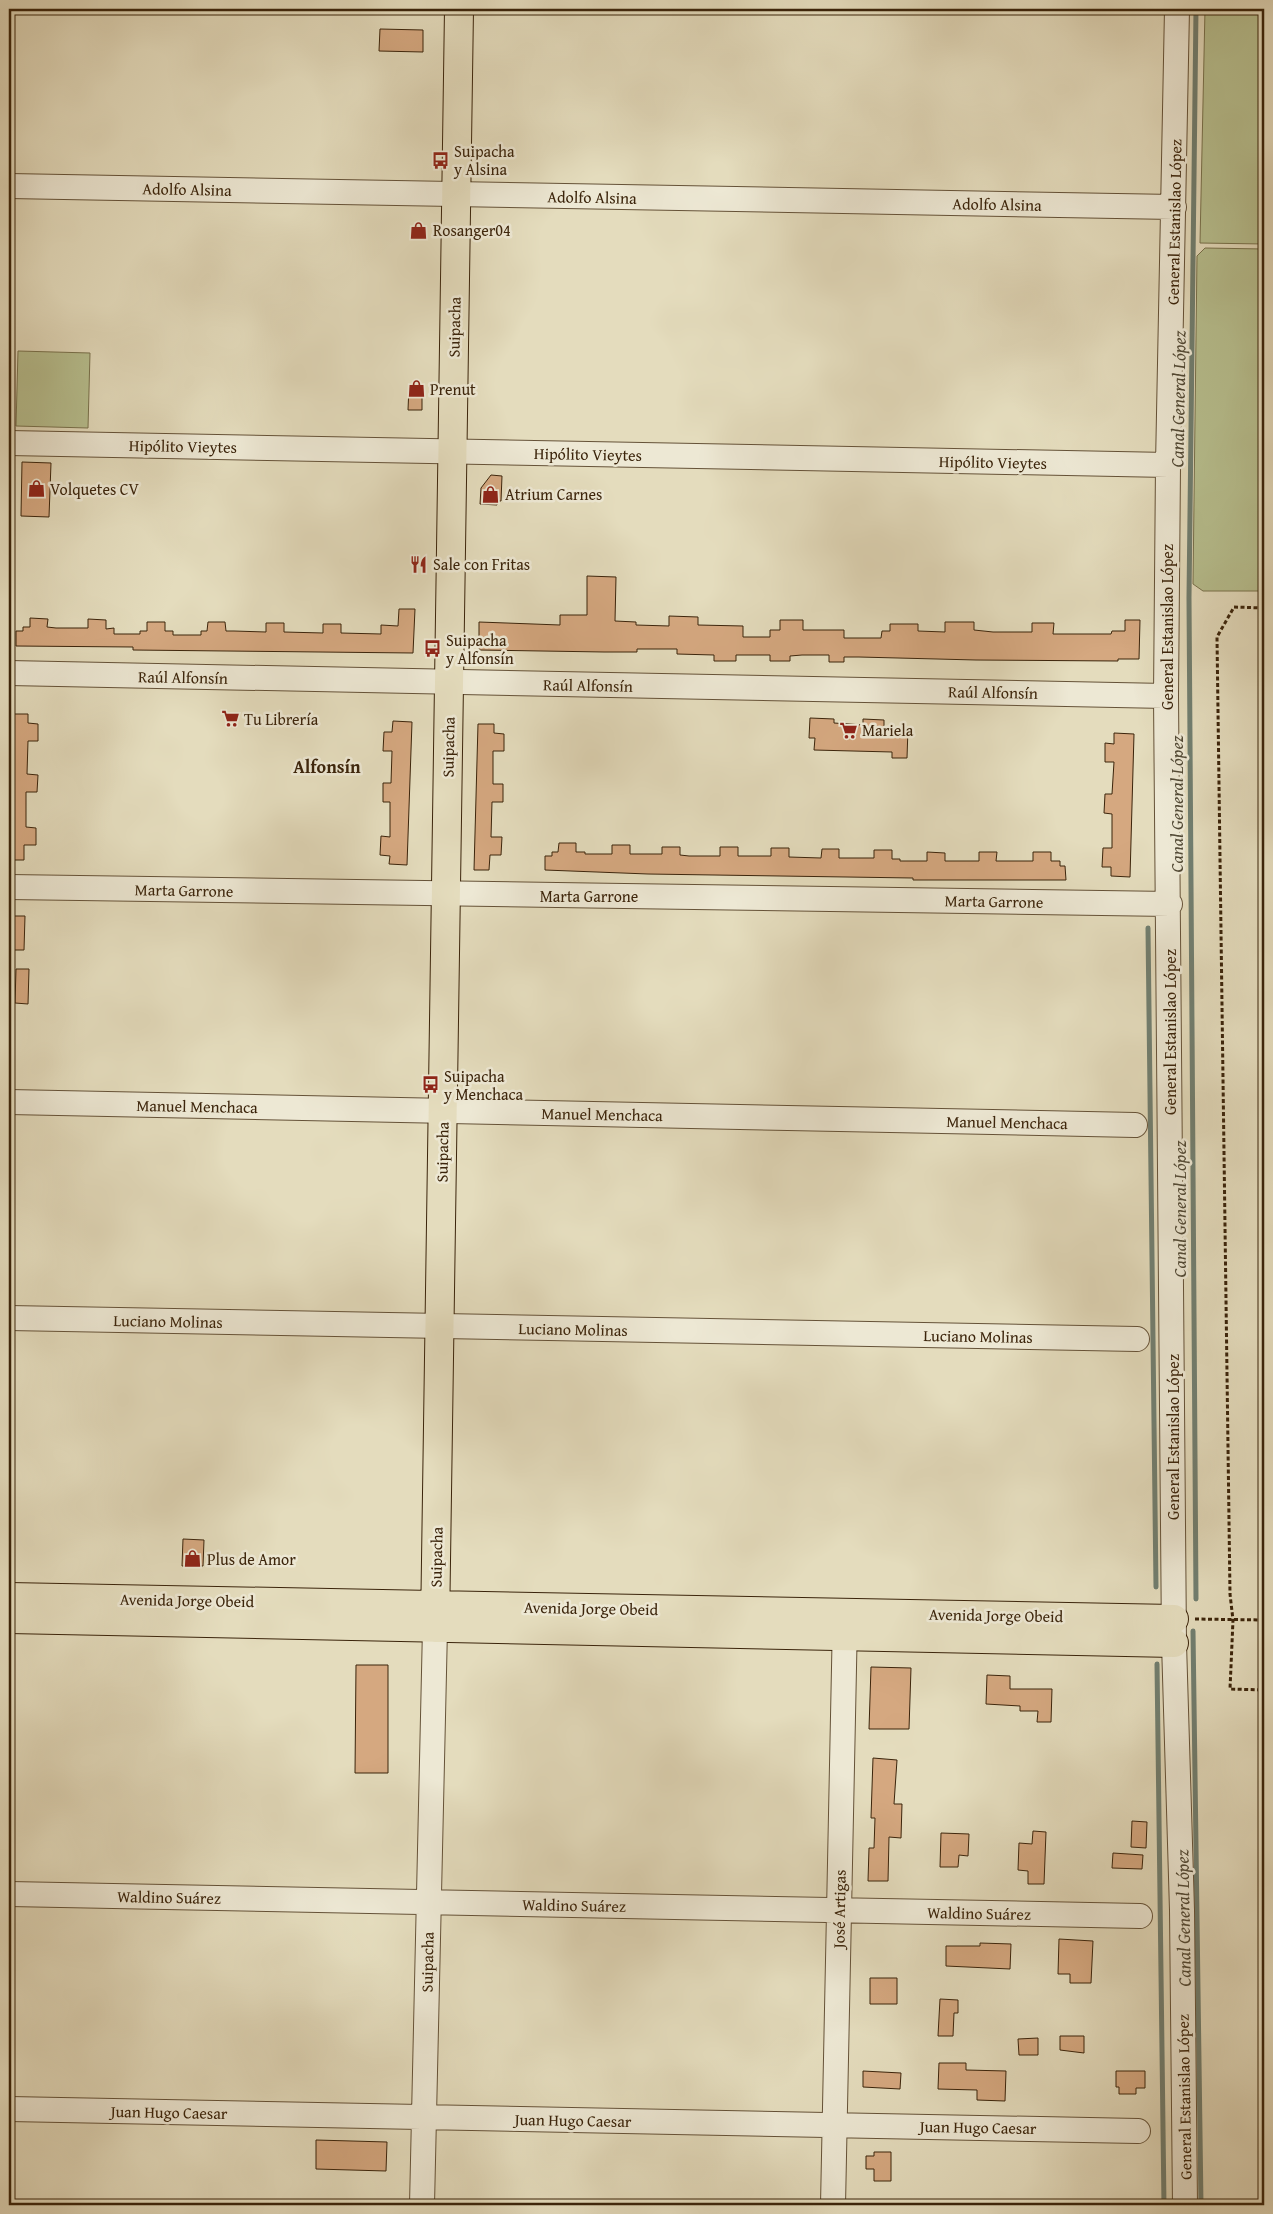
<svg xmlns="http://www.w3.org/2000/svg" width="1273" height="2214" font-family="'Gentium Book Plus',serif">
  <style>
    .green { fill: #b7bf8f; stroke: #79724d }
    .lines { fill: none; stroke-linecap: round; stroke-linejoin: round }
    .stream { stroke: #717f71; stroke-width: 5 }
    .building { fill: #d5a880; stroke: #3b240b }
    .minor-casing { stroke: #655238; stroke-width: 26 }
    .major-casing { stroke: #3b240b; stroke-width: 30 }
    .path { stroke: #3b240b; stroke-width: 3; stroke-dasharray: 4 2.5; stroke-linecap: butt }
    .minor { stroke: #ede8d4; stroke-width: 24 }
    .major { stroke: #e4dcbd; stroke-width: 28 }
    .labels { text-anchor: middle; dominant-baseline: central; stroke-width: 5; stroke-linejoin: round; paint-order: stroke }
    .poi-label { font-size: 16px; fill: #3b240b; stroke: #ede8d4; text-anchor: start }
    .street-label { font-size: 16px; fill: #3b240b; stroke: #ede8d4 }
    .water-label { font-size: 18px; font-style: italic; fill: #524a36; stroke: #ede8d4 }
    .neighbourhood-label { font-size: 18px; font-weight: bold; fill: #3b240b; stroke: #ede8d4 }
  </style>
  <rect width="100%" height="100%" fill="#e4dcbd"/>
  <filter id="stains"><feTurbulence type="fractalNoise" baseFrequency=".004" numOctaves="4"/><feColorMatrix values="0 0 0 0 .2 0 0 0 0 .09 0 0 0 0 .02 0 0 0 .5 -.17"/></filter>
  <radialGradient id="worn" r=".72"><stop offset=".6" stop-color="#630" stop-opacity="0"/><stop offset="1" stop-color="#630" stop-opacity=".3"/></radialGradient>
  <!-- green -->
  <path class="green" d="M1205 9H1264V244L1200 243Z
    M1205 248 1264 249V591H1203L1193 584 1197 256Z
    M18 351 90 353 88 428 16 426Z"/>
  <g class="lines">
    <!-- stream -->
    <path class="stream" d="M1148 928 1156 1587
      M1196 1599 1189 598 1196 9
      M1193 1631 1201 2205
      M1157 1664 1164 2205"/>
  </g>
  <!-- building -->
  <path class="building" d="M380 29 423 30V52L379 51Z
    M409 386H422V410H408Z
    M22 462 51 463 49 517 21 516Z
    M491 475 502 476 501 501H497V505L480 504 481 488Z
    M587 576 616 577 615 621 636 622V625L669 626V616L698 617V625L743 626V637H770V630H780V620H803V630H844V638H881L882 631H890V624H918V631L945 632V622H974V630L993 632H1032V623H1054L1053 634H1111L1112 631H1125V620H1140L1139 659H1118V661L976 660 859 657H844V662H829V655H802L790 656V661H770V655H736V661H714V655L677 654V649H637V652H604L479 650V622L560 625V615H587Z
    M399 609H415L413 653 133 650V647L16 646V631H23V627H30V618L48 619 47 627 56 628H88V619L106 620V629L114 628V634H140V631H147V622H165V631H173V635H201V631H207L208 622H225L226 631H234L266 632V623H284V632L323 633V624H341V633L381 634V625L398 626Z
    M12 714H28V723L38 724V741H28L27 774 38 775 37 792H26V827L36 828V845H24V860H9Z
    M810 718 834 719V723L863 725V719L884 720V727L908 728 907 758H892V752L814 750 815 738H809Z
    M393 721 412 722 407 865 389 864 390 856 380 855 381 836 390 837V802H383V783H391L392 751H383L384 732H392Z
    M478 724H494V733L504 734V751H493V784H503V802H492L491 837H502L501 855H490L489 870H474Z
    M1114 733 1134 734 1130 877 1111 876V867H1102L1103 848H1112V814L1104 813 1105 794H1112L1114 762H1105V743L1114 744Z
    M559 843H576V852H585V854H612V845H630V854H662V847H680V855L689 856H720V847H738V856H771V848H789V857L821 858 822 849H839V858H874V850H892V859H900V861H927V852L945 853V861H979V852H997L996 861H1033V852H1051V861H1060V866H1065L1066 880H913V878L648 874 545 870V856H552V852H558Z
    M12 916H25L24 950H11Z
    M16 969H29L28 1004 15 1003Z
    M183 1539 204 1540 203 1566H182Z
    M356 1665H388V1773H355Z
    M871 1667 911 1668 909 1729H869Z
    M987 1675 1010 1676V1689H1052L1051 1722H1037L1038 1711H1020V1706L986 1704Z
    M873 1758 897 1760 894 1804H902L901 1838 889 1837 888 1881H868L869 1848H874L875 1818H871Z
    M1132 1821 1147 1822 1146 1848 1131 1847Z
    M1033 1831 1046 1832 1044 1884H1028V1871L1018 1870 1019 1843 1032 1844Z
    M941 1833 969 1834 968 1856 959 1855 958 1867H940Z
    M1113 1853 1143 1855 1142 1869 1112 1868Z
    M1059 1939 1093 1941 1091 1983H1070V1974H1058Z
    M980 1943 1011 1944 1010 1969 946 1966V1946H980Z
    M870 1978H897V2004H870Z
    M940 1999 958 2000V2013H954L953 2036H938Z
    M1060 2036H1084V2053L1060 2050Z
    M1038 2038V2055H1019L1018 2039Z
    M939 2063H966V2070L1006 2071 1005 2101 977 2100V2090L938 2089Z
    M863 2071 901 2073 900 2089 863 2087Z
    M1116 2071H1145V2088H1136V2094H1119V2087H1116Z
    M316 2140 387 2142 386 2171 316 2169Z
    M874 2152H891V2181H874V2169H866V2156H874Z"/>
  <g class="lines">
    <defs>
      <path id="minor" d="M1177 9 1168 465 1166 696 1174 1643 1182 1910 1185 2205
        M9 186 1174 207
        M9 443 1168 465
        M9 673 1166 696
        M9 887C396 894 783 897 1170 904
        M9 1102 1135 1125
        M9 1318 1137 1339
        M9 1894 1140 1916
        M9 2109 1138 2131
        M422 2205 435 1628
        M833 2205 845 1619"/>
      <path id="major" d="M9 1597 1174 1619
        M9 1619 1174 1643
        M435 1628 459 9"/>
    </defs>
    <!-- minor casing -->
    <use href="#minor" class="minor-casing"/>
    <!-- major casing -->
    <use href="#major" class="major-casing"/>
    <!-- path -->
    <path class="path" d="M1264 608 1234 607 1217 637 1230 1594 1233 1620 1230 1689 1264 1690
      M1195 1619 1264 1620"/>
    <!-- minor -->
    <use href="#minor" class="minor"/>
    <!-- major -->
    <use href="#major" class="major"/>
  </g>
  <!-- icons -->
  <defs>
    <symbol id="bus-bare" viewBox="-9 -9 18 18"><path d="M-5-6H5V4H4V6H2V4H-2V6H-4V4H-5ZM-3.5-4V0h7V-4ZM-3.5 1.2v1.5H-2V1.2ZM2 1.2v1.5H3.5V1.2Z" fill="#8f2418" stroke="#ede8d4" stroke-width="2.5" paint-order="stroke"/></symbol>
    <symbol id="shop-bare" viewBox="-9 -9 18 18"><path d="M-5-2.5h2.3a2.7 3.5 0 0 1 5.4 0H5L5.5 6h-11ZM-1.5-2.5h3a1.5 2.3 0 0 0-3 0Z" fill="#8f2418" stroke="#ede8d4" stroke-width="2.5" paint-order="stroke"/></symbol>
    <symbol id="restaurant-bare" viewBox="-9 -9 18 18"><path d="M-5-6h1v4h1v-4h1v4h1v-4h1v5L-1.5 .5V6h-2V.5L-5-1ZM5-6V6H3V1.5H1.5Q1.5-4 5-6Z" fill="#8f2418" stroke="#ede8d4" stroke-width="2.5" paint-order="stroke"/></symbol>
    <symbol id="supermarket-bare" viewBox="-9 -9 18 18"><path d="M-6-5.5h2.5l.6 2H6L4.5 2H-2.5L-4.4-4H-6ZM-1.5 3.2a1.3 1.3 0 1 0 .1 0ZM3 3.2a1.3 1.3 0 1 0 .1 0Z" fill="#8f2418" stroke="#ede8d4" stroke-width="2.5" paint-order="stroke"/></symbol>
  </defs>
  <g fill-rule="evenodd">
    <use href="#bus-bare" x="428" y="148" width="25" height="25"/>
    <use href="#shop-bare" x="406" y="218" width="25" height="25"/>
    <use href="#shop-bare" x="404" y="376" width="25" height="25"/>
    <use href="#shop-bare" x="24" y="476" width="25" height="25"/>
    <use href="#shop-bare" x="478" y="482" width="25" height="25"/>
    <use href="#restaurant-bare" x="406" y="552" width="25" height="25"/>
    <use href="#bus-bare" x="420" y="636" width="25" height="25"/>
    <use href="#supermarket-bare" x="218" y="706" width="25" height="25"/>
    <use href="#supermarket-bare" x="836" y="718" width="25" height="25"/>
    <use href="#bus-bare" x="418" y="1072" width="25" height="25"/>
    <use href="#shop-bare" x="180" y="1546" width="25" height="25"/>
  </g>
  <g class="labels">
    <!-- poi labels -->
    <g class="poi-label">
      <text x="454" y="151">Suipacha<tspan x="454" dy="18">y Alsina</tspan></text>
      <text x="433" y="230">Rosanger04</text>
      <text x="430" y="389">Prenut</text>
      <text x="50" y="489">Volquetes CV</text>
      <text x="505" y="494">Atrium Carnes</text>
      <text x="433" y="564">Sale con Fritas</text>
      <text x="446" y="640">Suipacha<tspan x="446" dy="18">y Alfonsín</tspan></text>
      <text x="244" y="719">Tu Librería</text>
      <text x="862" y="730">Mariela</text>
      <text x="444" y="1076">Suipacha<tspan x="444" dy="18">y Menchaca</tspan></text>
      <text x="207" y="1559">Plus de Amor</text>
    </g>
    <!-- street labels -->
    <g class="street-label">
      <text transform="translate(187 189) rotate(1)">Adolfo Alsina</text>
      <text transform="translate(592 197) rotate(1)">Adolfo Alsina</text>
      <text transform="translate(997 204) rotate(1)">Adolfo Alsina</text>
      <text transform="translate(1174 222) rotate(-89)">General Estanislao López</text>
      <text transform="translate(454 327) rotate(-89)">Suipacha</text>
      <text transform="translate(183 446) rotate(1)">Hipólito Vieytes</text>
      <text transform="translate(588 454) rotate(1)">Hipólito Vieytes</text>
      <text transform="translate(993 462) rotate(1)">Hipólito Vieytes</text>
      <text transform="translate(1167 627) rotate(-90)">General Estanislao López</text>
      <text transform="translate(183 677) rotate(1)">Raúl Alfonsín</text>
      <text transform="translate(588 685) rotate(1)">Raúl Alfonsín</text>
      <text transform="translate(993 692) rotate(1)">Raúl Alfonsín</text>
      <text transform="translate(448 747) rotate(-89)">Suipacha</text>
      <text transform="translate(184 890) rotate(1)">Marta Garrone</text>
      <text x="589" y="896">Marta Garrone</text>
      <text transform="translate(994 901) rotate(1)">Marta Garrone</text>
      <text transform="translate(1170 1032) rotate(-90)">General Estanislao López</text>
      <text transform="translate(197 1106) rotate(1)">Manuel Menchaca</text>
      <text transform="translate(602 1114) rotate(1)">Manuel Menchaca</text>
      <text transform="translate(1007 1122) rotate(1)">Manuel Menchaca</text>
      <text transform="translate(442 1152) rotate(-89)">Suipacha</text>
      <text transform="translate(168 1321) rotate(1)">Luciano Molinas</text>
      <text transform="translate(573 1329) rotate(1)">Luciano Molinas</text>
      <text transform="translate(978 1336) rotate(1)">Luciano Molinas</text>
      <text transform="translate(1173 1437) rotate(-90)">General Estanislao López</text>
      <text transform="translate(436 1557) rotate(-89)">Suipacha</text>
      <text transform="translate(187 1600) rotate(1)">Avenida Jorge Obeid</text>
      <text transform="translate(591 1608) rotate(1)">Avenida Jorge Obeid</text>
      <text transform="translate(996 1615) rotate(1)">Avenida Jorge Obeid</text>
      <text transform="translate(169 1897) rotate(1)">Waldino Suárez</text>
      <text transform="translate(574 1905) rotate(1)">Waldino Suárez</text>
      <text transform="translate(839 1909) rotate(-89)">José Artigas</text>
      <text transform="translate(979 1913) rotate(1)">Waldino Suárez</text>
      <text transform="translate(427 1962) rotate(-89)">Suipacha</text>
      <text transform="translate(1184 2097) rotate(-91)">General Estanislao López</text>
      <text transform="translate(169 2112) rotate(1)">Juan Hugo Caesar</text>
      <text transform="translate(573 2120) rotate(1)">Juan Hugo Caesar</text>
      <text transform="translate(978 2127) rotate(1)">Juan Hugo Caesar</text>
    </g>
    <!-- water labels -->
    <g class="water-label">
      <text transform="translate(1178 399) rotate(-89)">Canal General López</text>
      <text transform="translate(1176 804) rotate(-90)">Canal General López</text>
      <text transform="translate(1179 1209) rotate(-90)">Canal General López</text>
      <text transform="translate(1183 1918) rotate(-91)">Canal General López</text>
    </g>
    <!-- neighbourhood labels -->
    <g class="neighbourhood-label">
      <text x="327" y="766">Alfonsín</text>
    </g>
  </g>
  <!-- margin -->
  <rect width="1273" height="2214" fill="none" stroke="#e4dcbd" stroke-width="30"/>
  <rect x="10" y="10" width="1253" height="2194" fill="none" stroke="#3b240b" stroke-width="2.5"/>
  <rect x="15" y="15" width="1243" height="2184" fill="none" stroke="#3b240b"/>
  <rect width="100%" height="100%" filter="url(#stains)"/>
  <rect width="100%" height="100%" fill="url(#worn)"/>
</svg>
